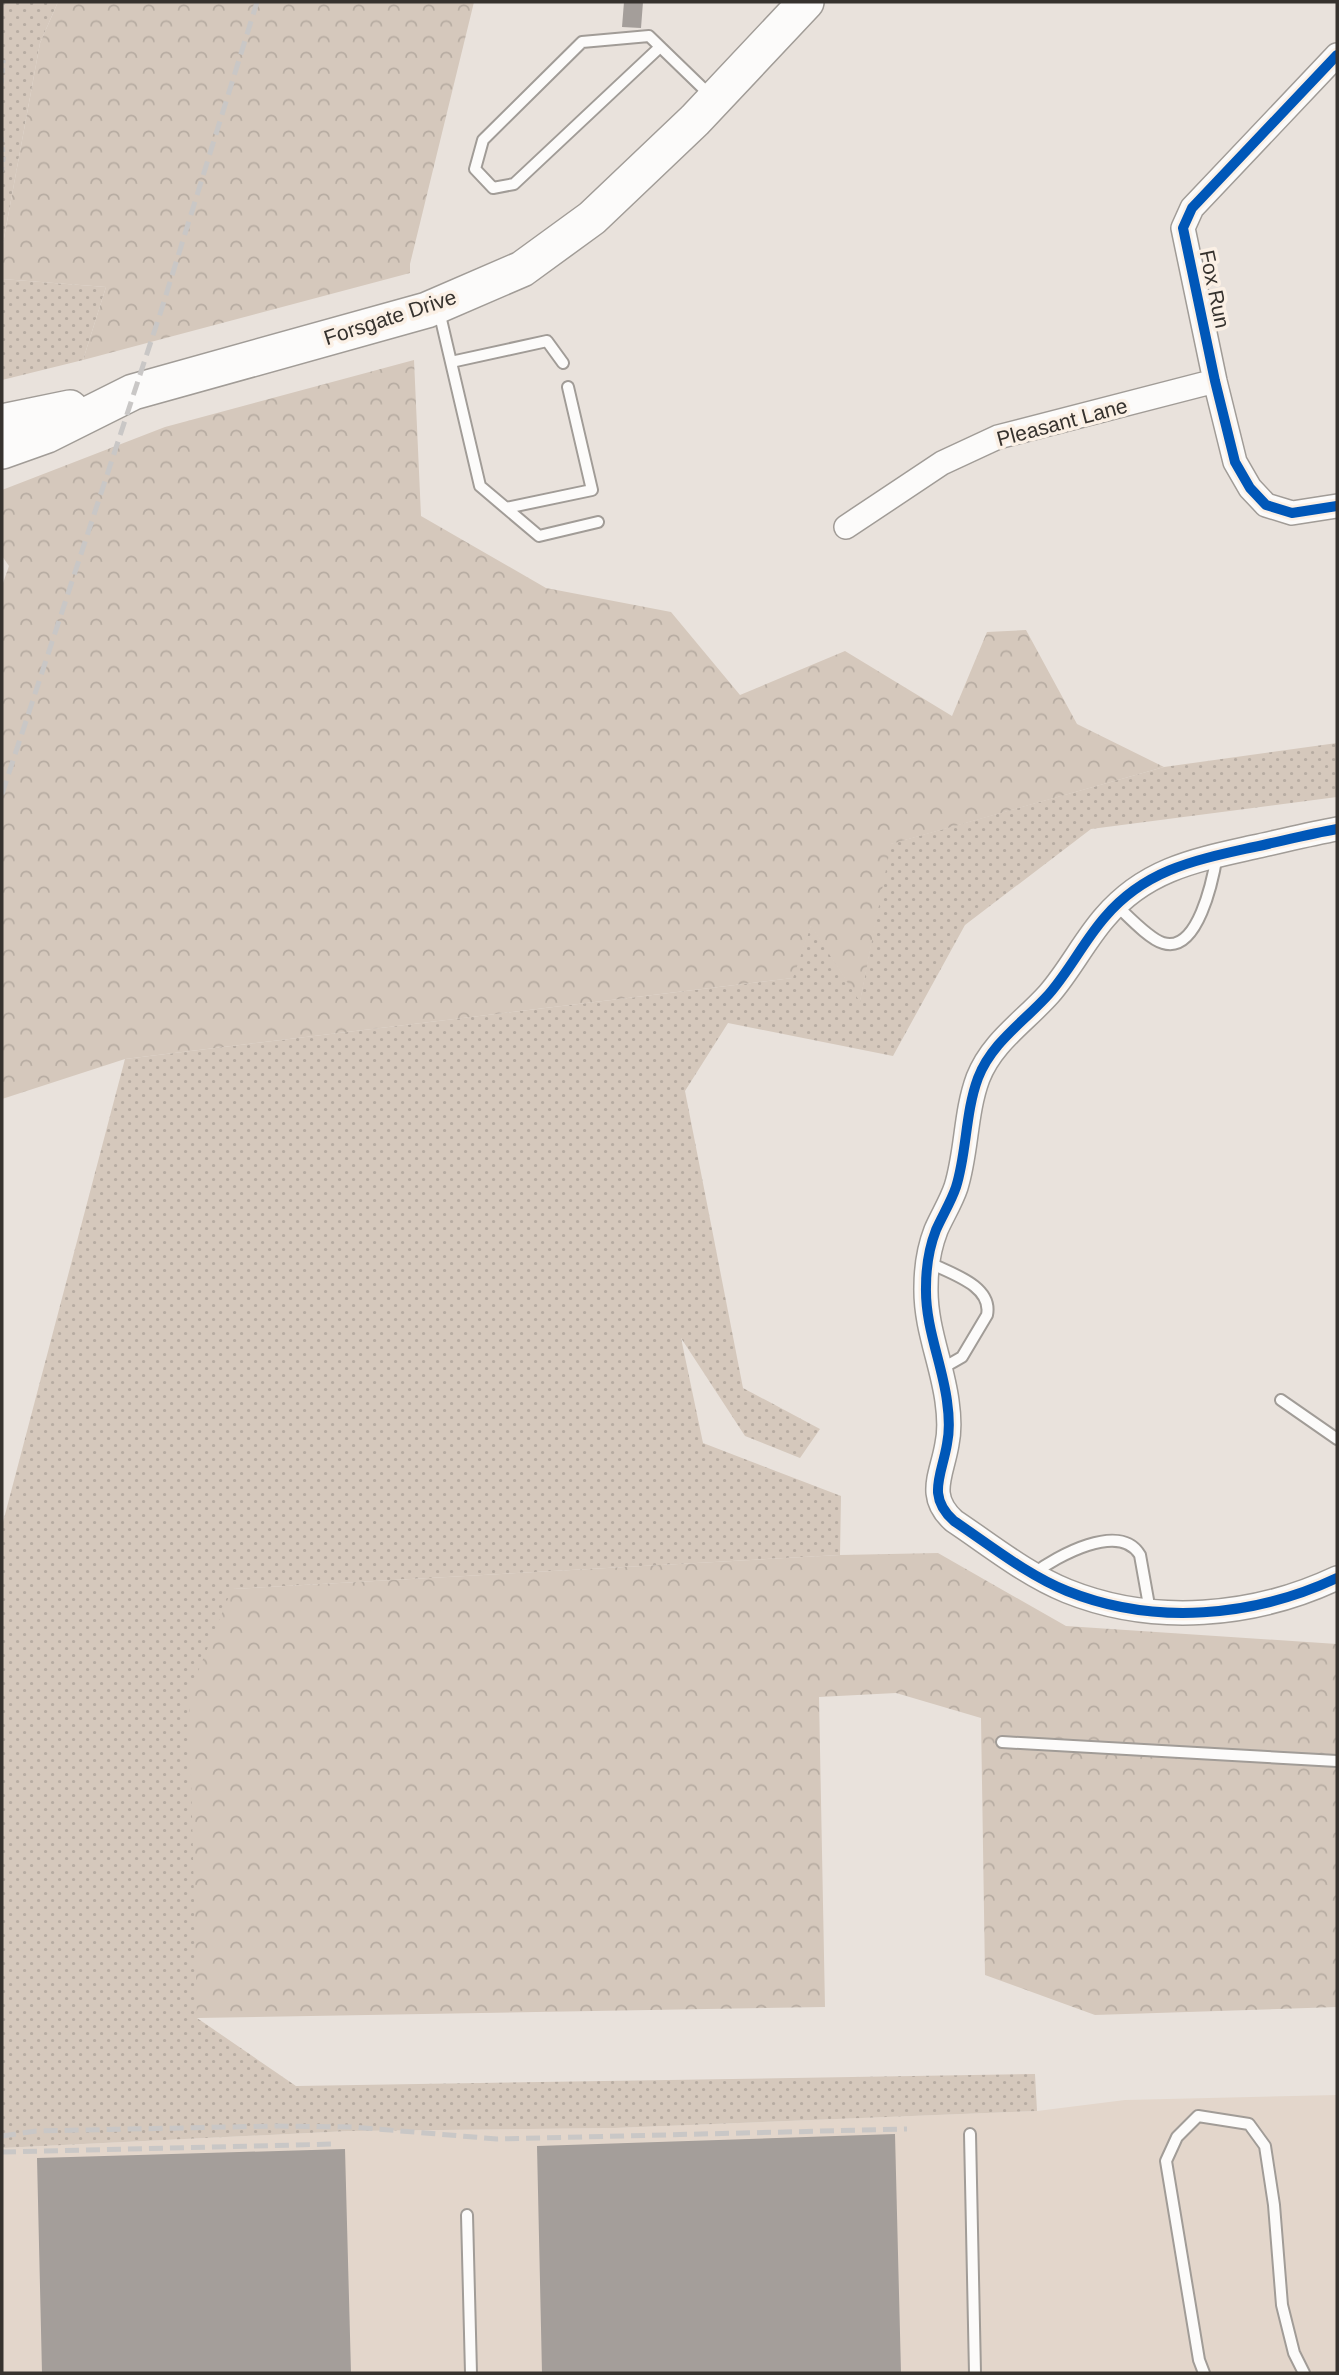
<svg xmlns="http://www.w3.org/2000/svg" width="1339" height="2375" font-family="Arial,sans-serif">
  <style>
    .built { fill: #e3d6cb }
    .green { fill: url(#green-dots) }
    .forest { fill: url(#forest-crowns) }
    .building { fill: #a49e9a }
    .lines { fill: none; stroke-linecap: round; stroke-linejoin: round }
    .lane-casing { stroke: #a19c97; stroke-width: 14 }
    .street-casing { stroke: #a19c97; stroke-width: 26 }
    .primary-casing { stroke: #a19c97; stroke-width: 38 }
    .path { stroke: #c5c2c0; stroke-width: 3.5; stroke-dasharray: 5 5; stroke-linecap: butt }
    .lane { stroke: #fcfbfa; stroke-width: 10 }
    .street { stroke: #fcfbfa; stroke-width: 23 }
    .primary { stroke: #fcfbfa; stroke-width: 35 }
    .rail { stroke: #c9c7c6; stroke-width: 5; stroke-dasharray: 14 7; stroke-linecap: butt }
    .cycleway-casing { stroke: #fbf0e5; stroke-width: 15 }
    .cycleway { stroke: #0057b8; stroke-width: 10 }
    .labels { text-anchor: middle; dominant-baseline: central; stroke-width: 7; stroke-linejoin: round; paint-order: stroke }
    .street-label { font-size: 21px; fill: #36322e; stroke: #fbf0e5 }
  </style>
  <defs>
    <pattern id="green-dots" width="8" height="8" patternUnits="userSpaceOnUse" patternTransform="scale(1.75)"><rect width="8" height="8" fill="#d5c8bc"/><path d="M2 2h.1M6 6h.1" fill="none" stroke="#b7aca2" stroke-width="1.8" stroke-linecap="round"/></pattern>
    <pattern id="forest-crowns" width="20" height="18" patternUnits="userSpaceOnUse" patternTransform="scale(1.75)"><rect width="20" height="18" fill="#d5c8bc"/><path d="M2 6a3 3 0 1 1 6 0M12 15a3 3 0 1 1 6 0" fill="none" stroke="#b7aca2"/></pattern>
  </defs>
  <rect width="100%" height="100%" fill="#e9e2dc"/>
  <!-- built -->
  <path class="built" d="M1337 2095V2373H2V2148L349 2131 615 2128 1037 2111 1125 2100Z"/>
  <!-- green -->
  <path class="green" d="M2 2H58L40 43 2 249Z
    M2 279 106 287 83 360 2 380Z
    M1337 743V797L1091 829 965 925 893 1056 728 1023 685 1091 743 1388 820 1429 800 1458 745 1436 681 1338 703 1443 841 1496 840 1555 233 1589 197 2018 296 2086 1035 2074 1037 2111 615 2128 349 2131 2 2148V1526L125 1059 792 978 811 925 860 1001 890 844 1164 767Z"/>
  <!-- forest -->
  <path class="forest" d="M58 2H474L410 264V273L83 360 106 287 2 279V249L40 43Z
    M414 360 421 516 546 588 671 612 740 695 845 651 952 716 987 632 1026 630 1077 724 1164 767 891 844 860 1002 811 926 793 978 125 1059 2 1099V586L9 566 2 556V490L165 427Z
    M938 1553 1066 1626 1337 1644V2007L1095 2015 985 1975 981 1718 896 1693 819 1697 825 2007 197 2018 189 1693 232 1589 840 1555Z"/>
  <!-- building -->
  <path class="building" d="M624 2H643L641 28 622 27Z
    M895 2134 901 2373H542L537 2146Z
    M345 2149 351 2373H42L37 2158Z"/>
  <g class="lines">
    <defs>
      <path id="lane" d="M660 47 514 184 493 188 475 169 483 140 582 42 649 36 712 97
        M439 311 480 486 539 536 598 522
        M451 362 547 341 563 363
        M506 508 592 490 568 387
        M1116 905C1127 915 1149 939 1163 943 1198 954 1213 879 1217 855
        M928 1262C949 1273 993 1285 987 1315L962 1357 941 1369
        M1281 1400 1337 1439
        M1033 1574C1057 1556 1120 1521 1140 1555L1150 1611
        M1002 1742 1337 1761
        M970 2134 975 2373
        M467 2215 471 2373
        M1204 2373 1199 2360 1166 2161 1177 2137 1198 2116 1249 2124 1265 2146 1274 2205 1282 2305 1294 2353 1304 2373"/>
      <path id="street" d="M1337 55 1192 208 1183 228 1215 381 1235 462 1250 488 1266 505 1292 513 1337 506
        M846 527 942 463 998 437 1215 381
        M1337 829C1309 834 1282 841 1254 847 1196 860 1146 869 1105 917 1084 941 1070 970 1049 994 1024 1022 992 1042 978 1078 965 1113 967 1152 956 1187 951 1202 942 1216 936 1230 929 1248 926 1268 926 1287 925 1327 942 1363 947 1401 949 1415 950 1430 947 1444 942 1475 926 1496 954 1521 990 1545 1027 1575 1067 1591 1154 1626 1254 1617 1337 1578"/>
      <path id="primary" d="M2 422 70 408
        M2 451 47 435 133 392 427 310 522 269 592 218 695 120 806 2"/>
    </defs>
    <!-- lane casing -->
    <use href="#lane" class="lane-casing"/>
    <!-- street casing -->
    <use href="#street" class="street-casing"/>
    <!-- primary casing -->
    <use href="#primary" class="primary-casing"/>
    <!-- path -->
    <path class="path" d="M2 83 4 60
      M2 137 4 157 2 174"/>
    <!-- lane -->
    <use href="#lane" class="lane"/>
    <!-- street -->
    <use href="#street" class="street"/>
    <!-- primary -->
    <use href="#primary" class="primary"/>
    <!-- rail -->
    <path class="rail" d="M2 794 161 311 257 2
      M2 2136 36 2131 276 2126 353 2127 497 2139 907 2129
      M2 2152 336 2144"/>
    <defs>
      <path id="cycleway" d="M1337 55 1192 208 1183 228 1215 381 1235 462 1250 488 1266 505 1292 513 1337 506
        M1337 829C1309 834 1282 841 1254 847 1196 860 1146 869 1105 917 1084 941 1070 970 1049 994 1024 1022 992 1042 978 1078 965 1113 967 1152 956 1187 951 1202 942 1216 936 1230 929 1248 926 1268 926 1287 925 1327 942 1363 947 1401 949 1415 950 1430 947 1444 942 1475 926 1496 954 1521 990 1545 1027 1575 1067 1591 1154 1626 1254 1617 1337 1578"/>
    </defs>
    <!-- cycleway casing -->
    <use href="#cycleway" class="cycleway-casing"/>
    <!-- cycleway -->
    <use href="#cycleway" class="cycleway"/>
  </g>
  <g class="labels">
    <!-- street labels -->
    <g class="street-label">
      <text transform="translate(1215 289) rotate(78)">Fox Run</text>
      <text transform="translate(390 317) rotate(-18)">Forsgate Drive</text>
      <text transform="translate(1062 422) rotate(-15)">Pleasant Lane</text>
    </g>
  </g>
  <!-- border -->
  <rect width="1339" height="2375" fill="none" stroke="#36322e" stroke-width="7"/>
</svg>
